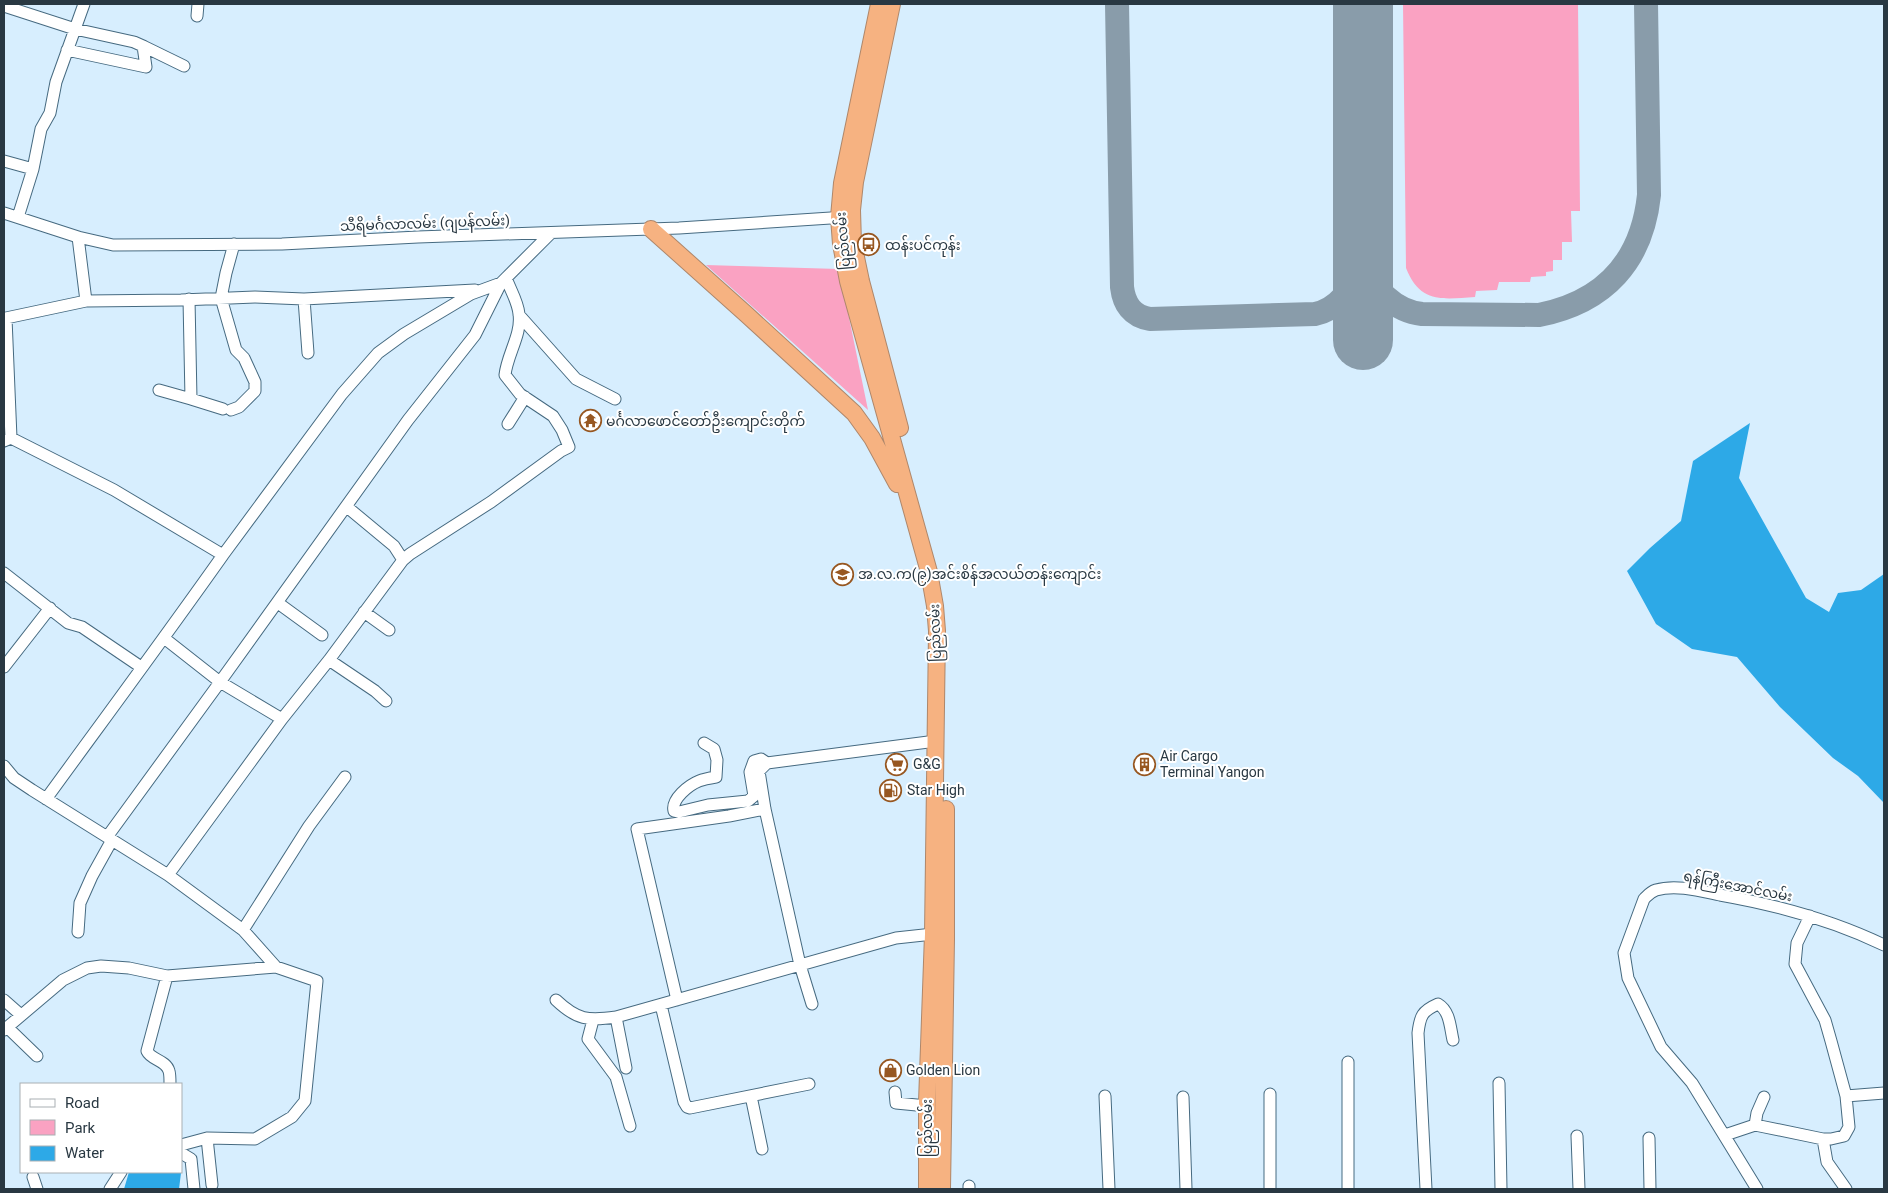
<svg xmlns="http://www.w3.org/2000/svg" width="1888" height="1193" font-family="Roboto,'Noto Sans Myanmar',sans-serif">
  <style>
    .green { fill: #faa2c2 }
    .water { fill: #2da9e7 }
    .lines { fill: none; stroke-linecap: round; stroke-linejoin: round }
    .taxiway { stroke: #899caa; stroke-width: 24 }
    .runway { stroke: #899caa; stroke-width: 60 }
    .minor-casing { stroke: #466a80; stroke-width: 13 }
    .highway-casing { stroke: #ae876b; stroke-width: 18 }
    .minor { stroke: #fff; stroke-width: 11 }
    .highway { stroke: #f6b281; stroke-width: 16 }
    .labels { text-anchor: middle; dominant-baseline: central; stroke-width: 4; stroke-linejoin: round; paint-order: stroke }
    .street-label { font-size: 14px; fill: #293842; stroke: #fff }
    .poi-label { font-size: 14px; fill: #293842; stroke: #fff; text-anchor: start }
  </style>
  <rect width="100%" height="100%" fill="#d7eefe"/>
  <!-- green -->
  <path class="green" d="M1403 4H1578L1580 211H1571L1572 242H1562V260H1553V271L1546 272V276L1531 277 1530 282H1499L1497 290 1476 291 1475 297C1443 299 1420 304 1406 268Z
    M706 265 839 269 868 410Z"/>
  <!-- water -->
  <path class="water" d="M1750 423 1739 478 1806 598 1829 612 1838 593 1861 590 1884 574V803L1858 776 1833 758 1780 707 1737 657 1692 649 1656 624 1627 571 1650 548 1681 521 1693 461Z
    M129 1172 181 1173 179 1189H124Z"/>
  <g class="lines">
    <!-- taxiway -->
    <path class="taxiway" d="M1117 4 1122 287C1124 304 1132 316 1150 319L1315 314C1340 309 1354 286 1363 264
      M1363 264C1373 288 1394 311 1422 314L1539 315C1605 302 1642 261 1649 195L1646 4"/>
    <!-- runway -->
    <path class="runway" d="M1363 4V340"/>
    <defs>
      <path id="minor" d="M4 6 75 29 134 42 143 46 146 67 67 50
        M197 16 198 4
        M143 46 184 66
        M4 161 33 169
        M4 213 78 237 113 245 282 244 418 237 679 228 846 217
        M18 217 33 169 41 129 50 113 56 82 84 4
        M78 237 86 301 181 300 255 297 304 299 475 290
        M189 299 191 399 223 409
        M304 299 308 353
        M519 315 576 379 615 399
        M159 390 191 399
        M231 410 239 407 255 391V382L244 358 236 350 221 298 226 273 234 244
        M508 424 525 397
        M11 438 6 318 86 301
        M4 441 11 438 114 490 223 555 342 394 378 353 404 334 471 294 501 283
        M347 507 394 546 403 560
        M4 573 68 623 82 627 141 667
        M278 603 322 635
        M364 612 389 630
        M164 638 220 682 282 719
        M329 660 375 691 386 701
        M4 667 50 608
        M704 743 714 749 717 760 716 777C710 778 704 779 699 781 689 785 671 799 674 811L679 812 708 805 748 801 754 796 750 772 754 761 761 759 767 763
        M4 766 14 778 32 790 168 875 243 930 276 967
        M46 799C105 718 165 637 223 555
        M107 837 220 682 408 420 475 335 501 283 551 233
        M168 875 282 719 329 660 403 560 410 554 491 502 561 451 569 447 562 430 553 416 520 394 505 375C507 355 522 334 519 314 518 302 510 289 506 278
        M1810 916 1797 943 1795 964 1825 1020 1831 1041 1846 1096 1849 1127 1844 1136 1831 1139H1823
        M243 930 309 826 345 777
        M78 932 80 903 92 876 112 840
        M167 976 147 1051C151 1060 166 1060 169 1071 170 1074 170 1080 170 1084
        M4 1000 21 1015
        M556 1000C577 1020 588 1021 616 1017L896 938 933 934
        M677 1000 637 829 729 816 765 809
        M812 1004 800 965 765 809 759 771 767 763 936 741
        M661 1005 684 1102 687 1107 690 1108 809 1084
        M616 1017 626 1068
        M593 1020 588 1039 616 1077 630 1126
        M7 1027 37 1056
        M4 1030 63 980 87 968 101 966 129 968 167 976 276 967 317 981 305 1101 292 1117 255 1139 207 1138 181 1145
        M1348 1062V1189
        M1499 1083 1501 1189
        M895 1092 896 1103 927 1106
        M1270 1094V1189
        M751 1096 762 1149
        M1105 1096 1109 1189
        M1846 1096 1884 1093
        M1183 1097 1186 1189
        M1755 1125 1757 1113 1764 1097
        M1725 1135 1755 1125 1823 1139 1827 1162 1846 1189
        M1577 1136 1579 1189
        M207 1138 212 1185
        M1649 1138 1650 1189
        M181 1153 191 1159 194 1189
        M33 1177 37 1189
        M969 1186V1189
        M110 1189 121 1172
        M1426 1189 1418 1033C1420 1016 1422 1011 1438 1004 1450 1011 1450 1027 1453 1040
        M1757 1189 1692 1083 1661 1047 1628 978 1624 953 1644 899C1648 895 1650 892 1656 890 1676 884 1701 891 1720 895 1777 905 1832 920 1884 945"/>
      <path id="highway" d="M879 4 842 183 839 217 841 244 848 281 929 572 935 606 937 631 933 934 927 1102V1189
        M892 4 855 182 852 210 853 243 861 281 900 428
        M651 229 746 314 854 413 872 438 897 484
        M942 1189 946 939V809"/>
    </defs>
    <!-- minor casing -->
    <use href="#minor" class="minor-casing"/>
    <!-- highway casing -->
    <use href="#highway" class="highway-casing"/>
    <!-- minor -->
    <use href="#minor" class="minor"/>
    <!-- highway -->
    <use href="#highway" class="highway"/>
  </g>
  <!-- icons -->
  <defs>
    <symbol id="bus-ring" viewBox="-11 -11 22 22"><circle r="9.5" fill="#fff" stroke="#975721" stroke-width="1.5"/><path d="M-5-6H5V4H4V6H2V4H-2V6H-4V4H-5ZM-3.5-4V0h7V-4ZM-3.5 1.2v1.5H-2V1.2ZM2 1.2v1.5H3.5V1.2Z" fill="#975721"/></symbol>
    <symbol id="temple-ring" viewBox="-11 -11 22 22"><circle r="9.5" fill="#fff" stroke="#975721" stroke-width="1.5"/><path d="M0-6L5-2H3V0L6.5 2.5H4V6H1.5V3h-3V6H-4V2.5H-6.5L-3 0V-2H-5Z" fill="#975721"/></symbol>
    <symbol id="school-ring" viewBox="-11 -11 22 22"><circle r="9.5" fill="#fff" stroke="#975721" stroke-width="1.5"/><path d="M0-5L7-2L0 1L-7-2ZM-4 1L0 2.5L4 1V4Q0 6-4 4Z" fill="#975721"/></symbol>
    <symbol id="supermarket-ring" viewBox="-11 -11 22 22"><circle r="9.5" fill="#fff" stroke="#975721" stroke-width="1.5"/><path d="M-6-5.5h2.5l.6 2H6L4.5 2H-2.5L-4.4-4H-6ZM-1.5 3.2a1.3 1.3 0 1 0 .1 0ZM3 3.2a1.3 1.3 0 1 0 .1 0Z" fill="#975721"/></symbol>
    <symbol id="building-ring" viewBox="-11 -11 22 22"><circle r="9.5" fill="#fff" stroke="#975721" stroke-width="1.5"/><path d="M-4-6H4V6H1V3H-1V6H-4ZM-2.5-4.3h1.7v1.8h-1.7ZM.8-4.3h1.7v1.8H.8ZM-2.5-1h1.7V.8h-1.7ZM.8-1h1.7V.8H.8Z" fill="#975721"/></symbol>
    <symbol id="fuel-ring" viewBox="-11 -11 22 22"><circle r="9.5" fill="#fff" stroke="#975721" stroke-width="1.5"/><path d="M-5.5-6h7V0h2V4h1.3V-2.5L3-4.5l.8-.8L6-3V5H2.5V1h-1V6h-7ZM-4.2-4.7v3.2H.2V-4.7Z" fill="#975721"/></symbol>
    <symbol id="shop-ring" viewBox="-11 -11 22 22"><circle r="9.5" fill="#fff" stroke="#975721" stroke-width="1.5"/><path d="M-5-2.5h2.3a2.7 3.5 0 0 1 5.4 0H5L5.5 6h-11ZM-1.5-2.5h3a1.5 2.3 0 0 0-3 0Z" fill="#975721"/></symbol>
  </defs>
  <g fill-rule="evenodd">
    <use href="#bus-ring" x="856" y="232" width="25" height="25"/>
    <use href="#temple-ring" x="578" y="408" width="25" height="25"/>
    <use href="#school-ring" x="830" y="562" width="25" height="25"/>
    <use href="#supermarket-ring" x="884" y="752" width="25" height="25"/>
    <use href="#building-ring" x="1132" y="752" width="25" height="25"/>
    <use href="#fuel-ring" x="878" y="778" width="25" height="25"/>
    <use href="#shop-ring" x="878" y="1058" width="25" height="25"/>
  </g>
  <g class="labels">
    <!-- street labels -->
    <g class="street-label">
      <text transform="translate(425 223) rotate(-2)">သီရိမင်္ဂလာလမ်း (ဂျပန်လမ်း)</text>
      <text transform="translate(843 241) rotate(-95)">ပြည်လမ်း</text>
      <text transform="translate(935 633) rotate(-92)">ပြည်လမ်း</text>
      <text transform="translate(1738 886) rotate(11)">ရန်ကြီးအောင်လမ်း</text>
      <text transform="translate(927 1128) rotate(-90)">ပြည်လမ်း</text>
    </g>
    <!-- poi labels -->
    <g class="poi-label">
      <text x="885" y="245">ထန်းပင်ကုန်း</text>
      <text x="606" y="421">မင်္ဂလာဖောင်တော်ဦးကျောင်းတိုက်</text>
      <text x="858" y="574">အ.လ.က(၉)အင်းစိန်အလယ်တန်းကျောင်း</text>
      <text x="1160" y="756">Air Cargo<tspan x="1160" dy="16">Terminal Yangon</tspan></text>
      <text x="913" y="764">G&amp;G</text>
      <text x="907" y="790">Star High</text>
      <text x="906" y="1070">Golden Lion</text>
    </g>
  </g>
  <!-- border -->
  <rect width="1888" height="1193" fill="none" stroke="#293842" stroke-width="10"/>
  <!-- legend -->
  <rect x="20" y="1083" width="162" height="90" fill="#ffffff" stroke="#a9afb3"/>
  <rect x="30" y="1099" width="25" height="8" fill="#ffffff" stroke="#a9afb3"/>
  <text x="65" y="1108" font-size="15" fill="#293842">Road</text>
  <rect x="30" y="1120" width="25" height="15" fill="#faa2c2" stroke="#a9afb3"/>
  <text x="65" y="1133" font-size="15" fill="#293842">Park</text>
  <rect x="30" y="1146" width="25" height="15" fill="#2da9e7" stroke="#a9afb3"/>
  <text x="65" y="1158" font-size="15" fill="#293842">Water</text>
</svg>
